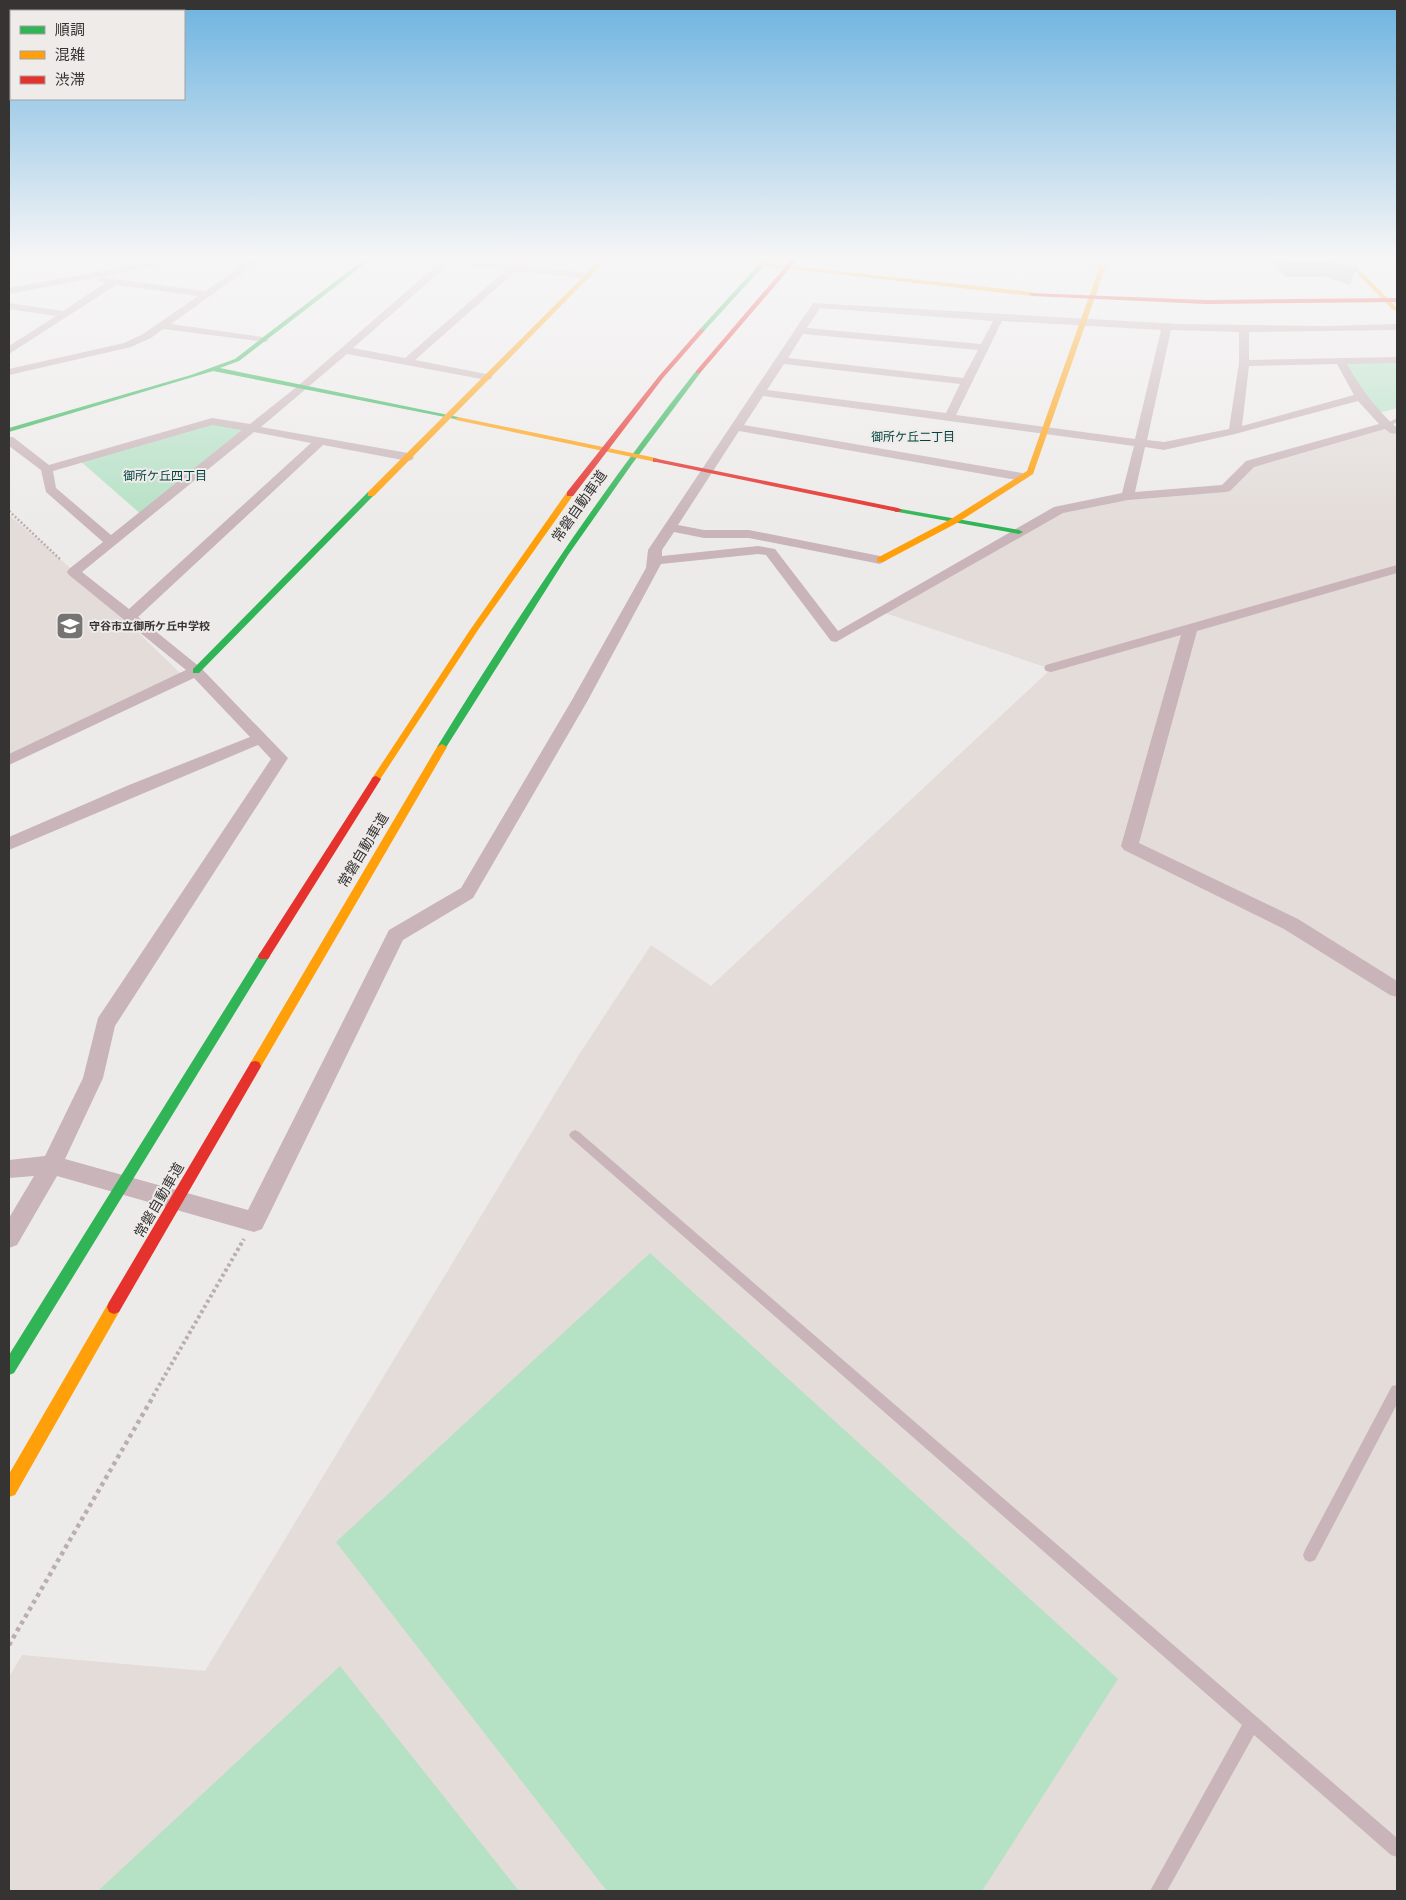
<svg xmlns="http://www.w3.org/2000/svg" width="1406" height="1900" font-family="'DM Sans','Noto Sans JP',sans-serif">
  <style>
    .built { fill: #e3dcd9 }
    .green { fill: #b5e1c5 }
    .lines { fill: none; stroke-linecap: round; stroke-linejoin: round }
    .path-far3 { stroke: #baaeb0; stroke-width: 2; stroke-dasharray: 1 1; stroke-linecap: butt }
    .path-far2 { stroke: #baaeb0; stroke-width: 2.5; stroke-dasharray: 2 2; stroke-linecap: butt }
    .path-far1 { stroke: #baaeb0; stroke-width: 4; stroke-dasharray: 3 3; stroke-linecap: butt }
    .path { stroke: #baaeb0; stroke-width: 4.5; stroke-dasharray: 4 4; stroke-linecap: butt }
    .lane { fill: #c8b4b9; fill-rule: evenodd }
    .street { fill: #c8b4b9; fill-rule: evenodd }
    .fast { fill: #30b455; fill-rule: evenodd }
    .slow { fill: #ff9f0a; fill-rule: evenodd }
    .jam { fill: #e5322d; fill-rule: evenodd }
    .wall { fill: #b2b1b0 }
    .shaded-wall { fill: #919090 }
    .building { fill: #cfcecd; stroke: #919090 }
    .labels { text-anchor: middle; dominant-baseline: central; stroke-width: 4; stroke-linejoin: round; paint-order: stroke }
    .far-poi-label { font-size: 11px; font-weight: bold; fill: #353433; stroke: #eeebe9; text-anchor: start }
    .far-neighbourhood-label { font-size: 12px; fill: #004342; stroke: #eeebe9 }
    .street-label { font-size: 14px; fill: #353433; stroke: #eeebe9 }
  </style>
  <rect width="100%" height="100%" fill="#edebea"/>
  <!-- built -->
  <path class="built" d="M1391 424 1397 428V1891H9V1677L22 1655 205 1671 578 1056 651 945 711 986 1051 669 882 612 1052 515 1136 495 1234 486 1245 462Z
    M9 515 82 578 181 674 9 755Z"/>
  <!-- green -->
  <path class="green" d="M1340 361H1397V408L1375 414Z
    M212 421 251 428 143 516 79 460Z
    M650 1253 1118 1679 982 1891H607L336 1542Z
    M340 1666 519 1891H98Z"/>
  <g class="lines">
    <!-- path-far3 -->
    <path class="path-far3" d="M9 269 52 260"/>
    <!-- path-far2 -->
    <path class="path-far2" d="M9 511 61 560"/>
    <!-- path-far1 -->
    <path class="path-far1" d="M153 1396 244 1239"/>
    <!-- path -->
    <path class="path" d="M9 1645 154 1395"/>
    <!-- lane -->
    <path class="lane" d="M1397 418V422L1387 427 1384 425Z
      M575 1130 579 1132 1397 1838V1857L1391 1855 1254 1735 1167 1891H1150L1242 1725 571 1138 569 1135 571 1132Z
      M1397 1385V1404L1315 1560 1310 1562 1305 1560 1303 1555 1305 1550 1392 1386Z"/>
    <!-- street -->
    <path class="street" d="M158 260H179L175 263 9 294V288Z
      M219 260H260L171 324 263 337 267 338 268 340 267 342 163 329 151 338 131 347 9 375V369L124 343 143 334 198 296 116 285 9 354V346L56 316 9 309V303L63 311 105 283 96 280 101 277 205 291 242 266Z
      M436 260H469L588 273 593 276 588 279 516 271 415 360 491 375 492 377 491 379 487 380 347 354 261 427 408 453 414 457 412 460 408 461 323 445 138 617 201 668 288 758 115 1026 103 1078 65 1159 248 1210 389 930 461 888 572 700 646 568 648 550 813 303 1179 324 1324 326 1397 324V330L1249 332V360L1397 357V363L1347 364C1362 390 1375 408 1397 428V434L1390 433 1385 429 1254 467 1230 491 1226 492 1128 500 1063 513 836 642 831 641 766 555 758 554 661 564 588 700 473 898 403 940 262 1229 254 1232 57 1176 17 1245 9 1248V1218L34 1176 9 1178V1160L45 1156 83 1078 98 1018 271 759 258 745 9 850V837L129 785 250 737 194 678 9 765V754L186 670 69 575 67 572 69 569 103 542 46 492 41 470 9 446V437H13L49 465 212 418 250 424 299 385 439 263ZM449 264 506 270 405 358 353 348ZM820 308 993 321 981 344 807 328ZM1002 321 1161 330 1135 439 956 415ZM1171 330 1239 332V363L1229 429 1164 442 1147 440ZM803 334 978 350 963 378 788 358ZM784 364 960 384 946 413 767 390ZM1337 364 1354 395 1242 426 1249 366ZM763 396 1134 446 1122 493 1054 507 838 631 775 549 758 546 662 556V550L674 532 704 538H749L880 564 887 560 880 556 749 530H704L678 525 739 431 1022 481 1028 477 1022 473 744 425ZM1358 401 1379 424 1246 461 1222 485 1135 492 1145 447 1164 450 1235 434ZM212 425 242 430 111 535 56 488 53 471ZM254 432 311 443 129 609 82 572Z
      M1063 260H1089L1106 263 1108 265 1103 268 1067 263Z
      M1397 565V573L1197 631 1139 843 1298 919 1397 981V997L1390 995 1284 929 1124 850 1121 846 1181 635 1051 672 1046 671 1044 668 1046 665Z"/>
    <!-- fast -->
    <path class="fast" d="M363 260H370L239 361 220 368 458 417 461 419 460 420 213 371 9 432V428L191 375 235 359Z
      M763 260H769L704 331H700V329Z
      M696 371 701 372 632 464 568 555 445 749H439L437 747C517 617 601 491 696 371Z
      M368 492 375 494 199 673H193V669Z
      M895 508 1019 530 1023 532 1019 534 898 512H895Z
      M264 952 268 953 270 956 268 959 14 1373 9 1375V1355L260 953Z"/>
    <!-- slow -->
    <path class="slow" d="M600 260H606L374 496H368V492Z
      M711 260H733L1032 292 1035 294 1032 296Z
      M1102 260H1108L1033 474 957 523 883 562H877V558L951 519 1027 471Z
      M1344 260H1350L1397 308V310H1393Z
      M458 417 656 458 660 460 656 462 456 420 455 419Z
      M567 492 574 494 478 630 379 781H373L371 779 373 777 470 630Z
      M442 744 447 747 259 1070 255 1071 251 1070 249 1066 251 1062 437 747Z
      M114 1300 119 1302 121 1307 119 1312 15 1495 9 1497V1474L109 1302Z"/>
    <!-- jam -->
    <path class="jam" d="M791 260H797L700 373H696V371Z
      M1030 293 1206 300 1397 298V302L1206 304 1032 296 1029 294Z
      M700 329 705 330 663 378 573 496H567V492L659 376Z
      M653 458 898 508 902 510 898 512 656 462H653Z
      M376 776 381 779 268 959H260L258 956 260 953 373 777Z
      M255 1061 259 1062 261 1066 259 1070 119 1312 114 1314 109 1312 107 1307 109 1302 251 1062Z"/>
  </g>
  <!-- wall -->
  <path class="wall" d="M1270 260H1352L1355 271 1350 285 1326 277H1285Z"/>
  <!-- shaded-wall -->
  <path class="shaded-wall" d="M9 260H18L9 262Z"/>
  <!-- building -->
  <path class="building" d="M1288 260H1352L1355 263V271L1331 263H1290Z"/>
  <!-- sky -->
  <linearGradient id="sky" x2="0" y2="1"><stop stop-color="#6db3e0"/><stop offset="0.49" stop-color="#f7f6f6"/><stop offset="1" stop-color="#f7f6f6" stop-opacity="0"/></linearGradient>
  <rect width="1406" height="526" fill="url(#sky)"/>
  <!-- icons -->
  <defs>
    <symbol id="school-square" viewBox="-11 -11 22 22"><rect x="-9" y="-9" width="18" height="18" rx="4" fill="#757473" stroke="#eeebe9"/><path d="M0-5L7-2L0 1L-7-2ZM-4 1L0 2.5L4 1V4Q0 6-4 4Z" fill="#fff"/></symbol>
  </defs>
  <g fill-rule="evenodd">
    <use href="#school-square" x="54" y="610" width="32" height="32"/>
  </g>
  <g class="labels">
    <!-- far-poi labels -->
    <g class="far-poi-label">
      <text x="89" y="626">守谷市立御所ケ丘中学校</text>
    </g>
    <!-- far-neighbourhood labels -->
    <g class="far-neighbourhood-label">
      <text x="913" y="437">御所ケ丘二丁目</text>
      <text x="165" y="476">御所ケ丘四丁目</text>
    </g>
    <!-- street labels -->
    <g class="street-label">
      <text transform="translate(579 506) rotate(-55)">常磐自動車道</text>
      <text transform="translate(363 850) rotate(-59)">常磐自動車道</text>
      <text transform="translate(159 1200) rotate(-60)">常磐自動車道</text>
    </g>
  </g>
  <!-- border -->
  <rect width="1406" height="1900" fill="none" stroke="#353433" stroke-width="20"/>
  <!-- legend -->
  <rect x="10" y="10" width="175" height="90" fill="#eeebe9" stroke="#a4a2a0"/>
  <rect x="20" y="26" width="25" height="8" fill="#30b455" stroke="#a4a2a0"/>
  <text x="55" y="35" font-size="15" fill="#353433">順調</text>
  <rect x="20" y="51" width="25" height="8" fill="#ff9f0a" stroke="#a4a2a0"/>
  <text x="55" y="60" font-size="15" fill="#353433">混雑</text>
  <rect x="20" y="76" width="25" height="8" fill="#e5322d" stroke="#a4a2a0"/>
  <text x="55" y="85" font-size="15" fill="#353433">渋滞</text>
</svg>
